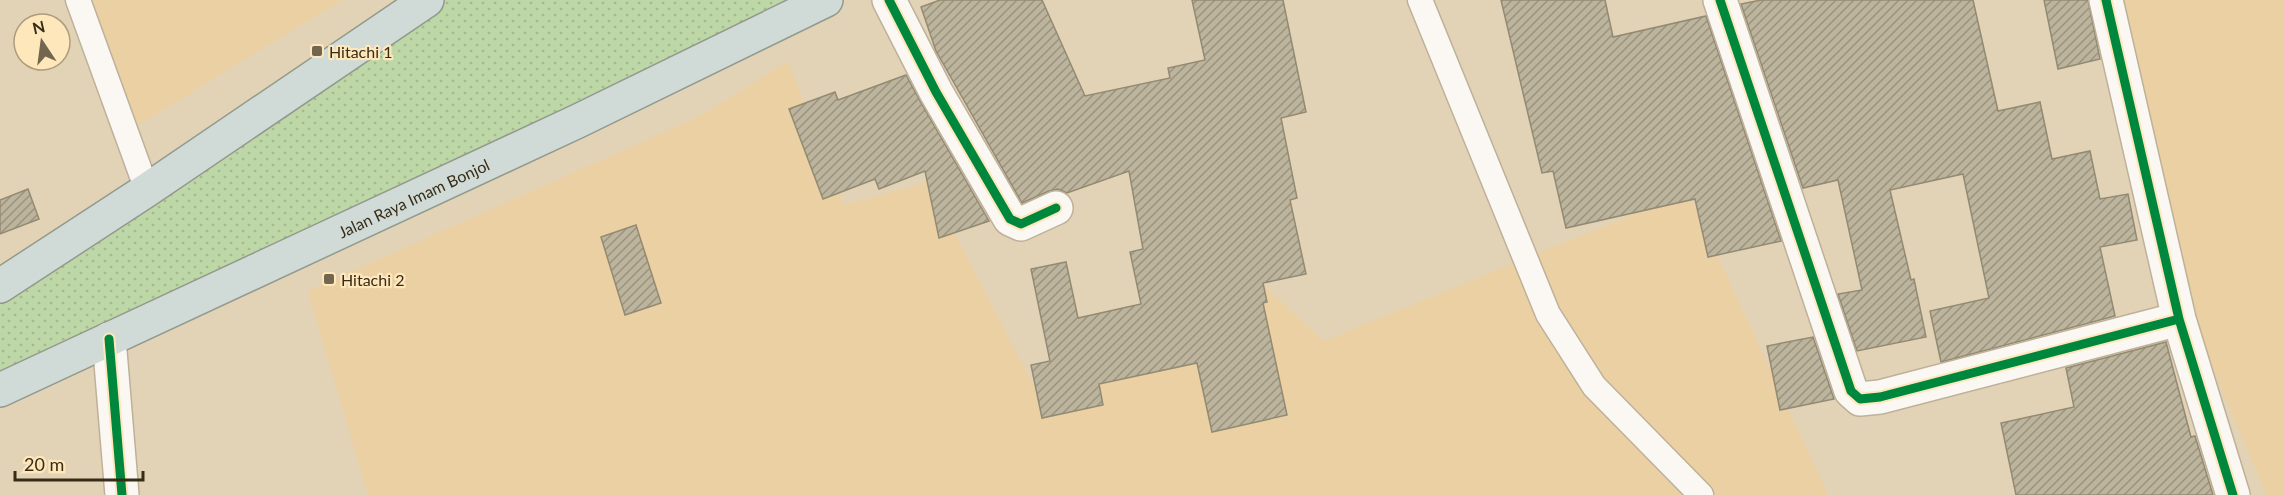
<svg xmlns="http://www.w3.org/2000/svg" width="2284" height="495" font-family="Lato,sans-serif">
  <style>
    .built { fill: #ead0a2 }
    .grass { fill: url(#grass-dots) }
    .building { fill: url(#building-hatch); stroke: #938a73; stroke-width: 1.5 }
    .lines { fill: none; stroke-linecap: round; stroke-linejoin: round }
    .service-casing { stroke: #beb19a; stroke-width: 27 }
    .minor-casing { stroke: #beb19a; stroke-width: 36 }
    .trunk-casing { stroke: #929a8d; stroke-width: 36 }
    .service { stroke: #fbf8f4; stroke-width: 24 }
    .minor { stroke: #fbf8f4; stroke-width: 33 }
    .trunk { stroke: #d0dad7; stroke-width: 33 }
    .cycleway-casing { stroke: #ffe7bc; stroke-width: 13 }
    .cycleway { stroke: #00873e; stroke-width: 9 }
    .poi-dot { fill: #73664e; stroke: #ffe7bc; stroke-width: 2 }
    .labels { text-anchor: middle; dominant-baseline: central; stroke-width: 4.5; stroke-linejoin: round; paint-order: stroke }
    .poi-label { font-size: 16px; fill: #372c16; stroke: #ffe7bc; text-anchor: start }
    .street-label { font-size: 16px; fill: #372c16; stroke: #ffe7bc }
  </style>
  <defs>
    <pattern id="grass-dots" width="8" height="8" patternUnits="userSpaceOnUse" patternTransform="scale(1.5)"><rect width="8" height="8" fill="#bed7a7"/><path d="M2 2h.1M6 6h.1" fill="none" stroke="#a4b98f" stroke-width="1.8" stroke-linecap="round"/></pattern>
    <pattern id="building-hatch" width="6" height="6" patternUnits="userSpaceOnUse" patternTransform="scale(1.5)"><rect width="6" height="6" fill="#bcb49c"/><path d="M-1 1l2-2M0 6l6-6M5 7l2-2" fill="none" stroke="#9a937e"/></pattern>
  </defs>
  <rect width="100%" height="100%" fill="#e3d3b6"/>
  <!-- built -->
  <path class="built" d="M67 0H342L114 140Z
    M2110 0H2284V495H2266L2183 296Z
    M788 61 844 205 928 182 1046 409 1265 286 1324 341 1688 192 1828 495H368L308 291 700 116Z"/>
  <!-- grass -->
  <path class="grass" d="M427 0H826L0 391V284Z"/>
  <!-- building -->
  <path class="building" d="M940 0H1042L1085 96 1170 78 1168 68 1205 60 1192 0H1283L1306 112 1281 118 1297 198 1290 200 1306 274 1263 283 1267 302 1263 303 1287 415 1212 432 1197 363 1099 384 1103 405 1042 418 1031 365 1050 361 1031 269 1066 262 1078 318 1141 304 1130 252 1143 249 1129 171 1067 193 1058 189 1049 191 1022 203 936 51 921 7Z
    M1501 0H1605L1613 37 1706 16 1781 241 1708 257 1695 199 1566 228 1553 171 1542 173Z
    M1761 0H1973L1998 111 2040 102 2052 159 2090 151 2100 199 2128 194 2137 240 2100 247 2115 316 1941 362 1930 311 1989 298 1963 174 1890 190 1911 280 1914 279 1926 337 1857 351 1838 294 1862 290 1838 180 1803 188 1741 4Z
    M2044 0H2088L2100 59 2058 69Z
    M906 75 920 101 989 221 939 238 925 171 879 189 875 179 823 199 789 109 835 92 838 100Z
    M28 189 39 219 0 234V200Z
    M636 225 661 303 625 315 601 237Z
    M1813 337 1834 399 1780 410 1767 346Z
    M2166 342 2191 437 2195 436 2213 495H2016L2001 423 2074 407 2066 368Z"/>
  <g class="lines">
    <defs>
      <path id="service" d="M78 0 147 190
        M1420 0 1548 314 1594 386 1701 495"/>
      <path id="minor" d="M889 0 936 92 1010 219 1021 224 1056 208
        M1720 0 1851 391 1860 399 1880 397 2179 319
        M2106 0 2179 319 2233 495
        M109 339 122 495"/>
      <g id="trunk">
        <path d="M0 286 147 190 427 0"/>
        <path id="s1" d="M0 390 578 121 826 0"/>
      </g>
    </defs>
    <!-- service casing -->
    <use href="#service" class="service-casing"/>
    <!-- minor casing -->
    <use href="#minor" class="minor-casing"/>
    <!-- trunk casing -->
    <use href="#trunk" class="trunk-casing"/>
    <!-- service -->
    <use href="#service" class="service"/>
    <!-- minor -->
    <use href="#minor" class="minor"/>
    <!-- trunk -->
    <use href="#trunk" class="trunk"/>
    <defs>
      <path id="cycleway" d="M889 0 936 92 1010 219 1021 224 1056 208
        M1720 0 1851 391 1860 399 1880 397 2179 319
        M2106 0 2179 319 2233 495
        M109 339 122 495"/>
    </defs>
    <!-- cycleway casing -->
    <use href="#cycleway" class="cycleway-casing"/>
    <!-- cycleway -->
    <use href="#cycleway" class="cycleway"/>
  </g>
  <!-- markers -->
  <g class="poi-dot">
    <rect x="311" y="45" width="12" height="12" rx="3"/>
    <rect x="323" y="273" width="12" height="12" rx="3"/>
  </g>
  <g class="labels">
    <!-- poi labels -->
    <g class="poi-label">
      <text x="329" y="51">Hitachi 1</text>
      <text x="341" y="279">Hitachi 2</text>
    </g>
    <!-- street labels -->
    <g class="street-label">
      <text stroke="none"><textPath href="#s1" startOffset="456">Jalan Raya Imam Bonjol</textPath></text>
    </g>
  </g>
  <!-- north arrow -->
  <g transform="translate(42 42) rotate(347)"><circle r="28" fill="#ffe7bc" stroke="#af9c7a" stroke-width="1.5"/>
  <path d="M0-4.5L10 22L0 15L-10 22Z" fill="#73664e"/>
  <text y="-9" font-size="16" font-weight="bold" text-anchor="middle" fill="#372c16">N</text>
  </g>
  <!-- scale -->
  <path d="M15 471v9h128v-9" fill="none" stroke="#372c16" stroke-width="3"/>
  <text x="24" y="471" font-size="18" fill="#372c16" stroke="#ffe7bc" stroke-width="4.5" paint-order="stroke">20 m</text>
</svg>
